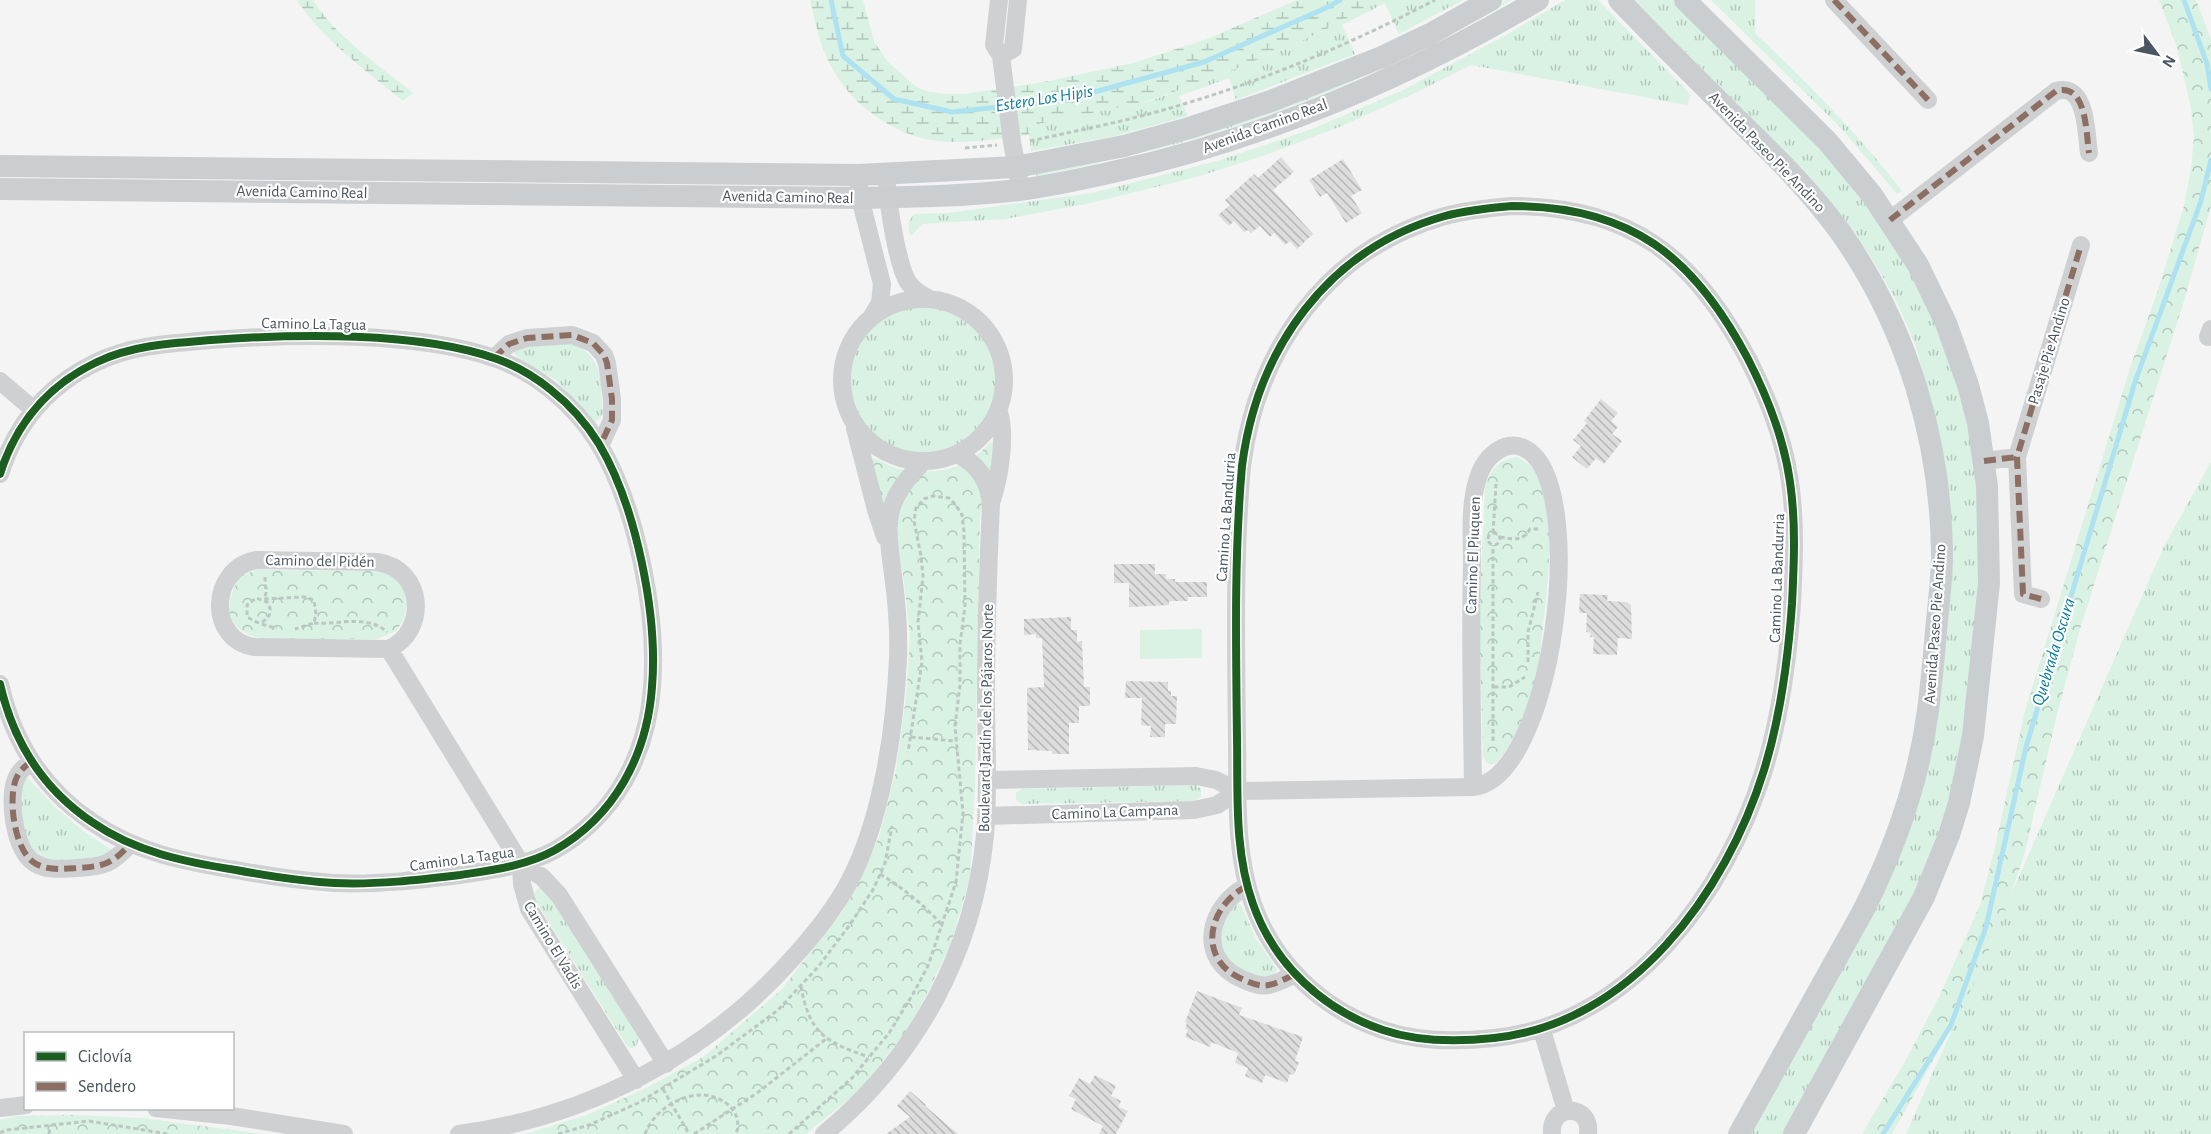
<svg xmlns="http://www.w3.org/2000/svg" width="2211" height="1134" font-family="'Alegreya Sans',sans-serif">
  <style>
    .grass { fill: url(#grass-tufts) }
    .wetland { fill: url(#wetland-marsh) }
    .park { fill: url(#park-crowns) }
    .pitch { fill: #d9f2e3 }
    .lines { fill: none; stroke-linecap: round; stroke-linejoin: round }
    .stream { stroke: #aee2f0; stroke-width: 5 }
    .building { fill: url(#building-back-hatch) }
    .path { stroke: #bcc7c4; stroke-width: 3; stroke-dasharray: 4.5 3; stroke-linecap: butt }
    .minor { stroke: #ced0d2; stroke-width: 18 }
    .major { stroke: #caced1; stroke-width: 22 }
    .quiet { stroke: #8d6e63; stroke-width: 6; stroke-dasharray: 12 6; stroke-linecap: butt }
    .cycleway-casing { stroke: #fff; stroke-width: 11 }
    .cycleway { stroke: #1b5e20; stroke-width: 8 }
    .labels { text-anchor: middle; dominant-baseline: central; stroke-width: 4.5; stroke-linejoin: round; paint-order: stroke }
    .street-label { font-size: 16px; fill: #4a5661; stroke: #fff }
    .water-label { font-size: 18px; font-style: italic; fill: #0c7c9b; stroke: #fff }
  </style>
  <defs>
    <pattern id="grass-tufts" width="24" height="20" patternUnits="userSpaceOnUse" patternTransform="scale(1.5)"><rect width="24" height="20" fill="#d9f2e3"/><path d="M3 7l-1-3M5 7V3M7 7l1-3M15 17l-1-3M17 17v-4M19 17l1-3" fill="none" stroke="#b2c7bb"/></pattern>
    <pattern id="wetland-marsh" width="20" height="14" patternUnits="userSpaceOnUse" patternTransform="scale(1.5)"><rect width="20" height="14" fill="#d9f2e3"/><path d="M1 5h8M5 5V1M11 12h8M15 12V8" fill="none" stroke="#b2c7bb"/></pattern>
    <pattern id="park-crowns" width="20" height="18" patternUnits="userSpaceOnUse" patternTransform="scale(1.5)"><rect width="20" height="18" fill="#d9f2e3"/><path d="M2 6a3 3 0 1 1 6 0M12 15a3 3 0 1 1 6 0" fill="none" stroke="#b2c7bb"/></pattern>
    <pattern id="building-back-hatch" width="6" height="6" patternUnits="userSpaceOnUse" patternTransform="scale(1.5)"><rect width="6" height="6" fill="#ddddde"/><path d="M-1 5l2 2M0 0l6 6M5-1l2 2" fill="none" stroke="#b5b6b7"/></pattern>
  </defs>
  <rect width="100%" height="100%" fill="#f4f4f4"/>
  <!-- grass -->
  <path class="grass" d="M1381 0H1463L1399 34 1385 3 1342 25 1355 54 1236 100 1229 78 1179 96 1188 116 1111 137 1031 151 1028 126 1147 102 1219 76 1319 33Z
    M1506 0H1512C1418 55 1318 101 1214 133 1155 151 1096 164 1037 176L1035 174 1091 162 1491 9Z
    M1565 0H1598L1691 95 1687 105 1471 65 1419 91 1342 126 1257 158 1193 178 1086 204 1005 219 922 224 911 236C907 227 908 222 914 214L948 213 1092 193 1217 161 1312 129 1401 91 1506 35Z
    M1634 0H1676L1867 199 1928 303 1950 361 1969 431 1976 484 1981 545 1965 731 1950 798 1932 850 1909 906 1783 1134H1749L1925 773 1941 448C1934 413 1926 379 1915 345 1892 281 1849 221 1805 171Z
    M1711 0H1755V33C1807 83 1858 133 1902 191L1897 194 1840 127Z
    M850 380a73 73 0 1 1 146 0a73 73 0 1 1-146 0Z
    M572 343C605 358 600 382 603 414L595 423 556 380 518 358 512 351 520 345Z
    M2211 462V1134H1906L2164 546Z
    M28 778 55 807 86 833 112 850 110 857C97 858 64 865 54 863 17 857 20 809 23 780Z
    M1196 785 1201 789V796L1195 801 1022 804 1016 800V793L1022 789Z
    M542 887 547 890 639 1038 636 1047 631 1048 627 1046 535 900 534 895 536 890Z
    M1237 902 1241 905 1256 939 1277 969 1274 976C1263 978 1258 977 1248 973 1213 958 1213 926 1237 902Z"/>
  <!-- wetland -->
  <path class="wetland" d="M297 0H313C337 38 379 65 413 93L403 101C366 70 323 41 297 0Z
    M810 0H863L874 41 887 61 916 87 929 92 945 94H966L1049 81 1133 63 1207 39 1297 0H1381L1319 33 1219 76 1142 103 1028 126 1029 135C999 139 967 144 937 141 892 135 848 103 829 62 819 42 815 21 810 0Z"/>
  <!-- park -->
  <path class="park" d="M2159 0H2196L2211 39V206L2183 304 2080 629 2057 714 2025 852 2009 901 1991 946 1961 1011 1892 1134H1862L1902 1067 1940 995 1980 905 1995 847 2025 711 2130 368 2157 293 2184 206 2191 168 2194 138 2191 108 2177 47Z
    M992 441 996 445 990 478 980 514 975 788 970 878 951 944 912 1024 859 1091 806 1134H525L587 1115 648 1087 703 1057 781 990 843 911 879 837 896 770 906 697 910 636 903 573 867 458C877 457 885 464 893 467 917 476 954 472 975 457 981 452 987 446 992 441Z
    M1517 457C1522 460 1529 463 1532 468 1557 505 1549 567 1545 608 1542 631 1541 654 1536 677 1529 706 1515 742 1495 764H1487L1483 757 1479 617 1485 487C1491 470 1498 459 1517 457Z
    M256 570 379 571 393 575 403 587 407 604 404 619 396 631 378 639H261C223 627 224 609 239 577Z
    M73 1115 141 1118 264 1134H0V1120L17 1116Z"/>
  <!-- pitch -->
  <path class="pitch" d="M1202 629V658L1140 659V630Z"/>
  <g class="lines">
    <!-- stream -->
    <path class="stream" d="M831 0 843 56 894 99 952 112 1065 100 1204 62 1328 7 1340 0
      M2184 0 2207 64 2211 89
      M1883 1134 1951 1025 1986 927 2026 747 2135 382 2201 201 2211 160"/>
  </g>
  <!-- building -->
  <path class="building" d="M1281 157 1294 172 1273 190 1313 234 1297 249 1290 241 1285 245 1274 233 1270 237 1260 226 1251 233 1248 230 1244 232 1234 221 1229 226 1218 215 1230 205 1225 200 1254 174 1258 178Z
    M1343 159 1362 190 1351 196 1362 213 1346 223 1327 193 1320 197 1309 180Z
    M1601 399 1618 413 1611 421 1618 427 1612 434 1622 441 1604 464 1596 458 1587 469 1572 457 1581 446 1573 440 1587 423 1584 421Z
    M1114 564H1155V574H1166V579H1175V582H1207V597H1188V601H1169V605L1129 607V583H1114Z
    M1580 594 1608 595 1607 601 1627 602 1631 606 1632 639 1618 638 1617 655 1593 654 1594 637H1590L1591 633 1586 632 1587 613H1579Z
    M1071 617V630H1077V642L1082 641 1084 687H1090V706H1079V723H1069V754H1052V751L1028 750 1027 688 1044 687 1042 638H1036V634L1024 635V619Z
    M1126 681 1168 682V691H1171V696H1177L1176 724H1165V737H1150L1151 726 1141 725 1142 698H1125Z
    M1197 991 1242 1008 1239 1015 1303 1037 1295 1061 1299 1062 1294 1075 1290 1074 1287 1083 1265 1075 1262 1083 1245 1076 1248 1068 1235 1063 1238 1053 1211 1042 1210 1047 1185 1037 1188 1030 1185 1029 1187 1023 1185 1022Z
    M1095 1075 1116 1086 1111 1096 1121 1101 1118 1107 1128 1111 1116 1134H1099L1103 1126 1071 1109 1076 1099 1069 1096 1079 1078 1090 1084Z
    M910 1091 926 1105 925 1106 958 1134H886L910 1117 897 1106Z"/>
  <g class="lines">
    <!-- path -->
    <path class="path" d="M1030 141C1066 133 1102 126 1137 117 1240 91 1341 49 1435 0
      M965 148 997 145
      M1488 539a6 6 0 1 1 12 0a6 6 0 1 1-12 0Z
      M1493 533 1496 484
      M1500 537C1514 539 1522 542 1530 529H1539
      M265 577 266 593 264 599 304 597 314 600 316 614 314 623 295 629
      M262 622C270 618 273 610 267 602L256 598 247 605V616C251 621 269 627 277 628
      M314 623C338 625 367 614 387 632
      M1528 662V632L1538 592
      M1494 687H1509L1525 677
      M911 737 955 741
      M1493 741V545
      M880 874C904 889 923 904 942 925
      M801 986C809 1033 825 1042 869 1057
      M663 1089 689 1134
      M0 1133 7 1130 89 1121 168 1134
      M49 1134 50 1126
      M558 1134 589 1125 638 1103 716 1056 778 1010 818 967 849 926 874 888 885 863 892 826
      M645 1134C653 1112 679 1094 703 1095 724 1096 744 1113 736 1134
      M694 1134 757 1093 826 1039
      M789 1134 852 1078 889 1033 913 994 928 966 956 882 963 813 955 726 960 685V644L965 606 964 531 962 515 956 505 949 498 933 496 924 499 916 508 914 521 921 556 923 576 918 622 922 662 908 752"/>
    <!-- minor -->
    <path class="minor" d="M999 0 994 45 1001 56 1012 142 1021 190
      M1834 0 1928 100
      M1001 56 1013 49 1018 0
      M859 186 860 198 882 284 880 303 871 318
      M887 186C889 208 897 264 908 282 913 290 921 295 930 299
      M1512 206C1630 206 1694 256 1748 359 1768 398 1784 439 1790 482 1796 523 1794 563 1792 604 1788 660 1781 715 1764 770 1726 893 1631 1024 1494 1038 1457 1042 1418 1042 1383 1030 1323 1010 1274 964 1253 904 1234 851 1238 793 1237 738 1236 647 1234 557 1242 466 1257 349 1327 249 1445 216 1467 210 1489 208 1512 206Z
      M1890 220 2056 91C2087 82 2086 133 2089 153
      M842 380a81 81 0 1 1 162 0a81 81 0 1 1-162 0Z
      M2208 337 2211 329
      M494 358 509 344 527 338 572 335 593 343 604 355 607 363 612 399V420L600 446
      M0 381 34 410
      M855 428 876 510 885 537
      M1984 461 2017 457
      M0 474C16 424 48 385 97 362 132 345 173 343 211 340 293 334 419 331 497 359 516 366 535 377 551 390 570 405 586 423 599 444 636 506 658 615 652 687 647 755 615 816 555 850 526 866 492 870 460 875 418 880 376 885 334 883 301 881 268 876 236 870 185 862 135 852 92 822 43 789 13 741 0 684
      M992 500C1000 476 1006 435 999 412
      M257 560 377 562C425 569 428 631 389 649L255 647C207 641 209 568 257 560Z
      M2041 599 2023 594 2017 457 2081 245
      M389 649 521 864 542 877 559 895 666 1064
      M31 762C25 766 19 771 16 779 8 799 14 848 33 862 46 871 62 869 78 868 105 866 112 864 130 844
      M987 780 1196 776 1216 780 1238 791 1473 787C1552 780 1589 494 1529 451 1507 435 1484 457 1478 478 1469 505 1472 536 1472 564 1470 638 1472 713 1473 787
      M986 816 1194 810 1217 805 1238 791
      M521 864 522 884 529 909 636 1080
      M1247 886C1208 906 1196 959 1242 979 1251 983 1260 987 1269 985 1278 983 1287 978 1295 974
      M1542 1030 1566 1111
      M0 1108 26 1105
      M156 1108 231 1116 344 1134
      M459 1134C587 1117 705 1056 791 960 813 936 834 910 849 882 882 819 895 729 898 658 899 630 897 603 893 575 886 521 882 504 923 462
      M824 1134C915 1059 974 953 985 835 989 790 986 744 986 699 986 634 988 569 991 504 989 481 978 464 957 454
      M1552 1134C1549 1103 1592 1103 1588 1134"/>
    <!-- major -->
    <path class="major" d="M1619 0C1657 40 1697 79 1736 118 1773 154 1810 190 1841 233 1907 327 1941 440 1942 555 1942 584 1937 614 1935 643 1933 665 1931 688 1928 710 1919 780 1895 848 1863 911L1739 1134
      M1685 0 1828 142 1872 195 1918 265 1946 323 1968 385 1978 423 1987 486 1989 583 1973 736 1959 803 1949 835 1924 897 1794 1134
      M0 166 858 175 1016 167 1124 146 1189 128 1271 101 1382 57 1430 34 1491 0
      M0 189 860 198C913 197 966 196 1019 190 1051 186 1082 179 1113 172 1263 139 1406 78 1538 0"/>
    <!-- quiet -->
    <path class="quiet" d="M1834 0 1928 100
      M1890 220 2056 91C2087 82 2086 133 2089 153
      M494 358 509 344 527 338 572 335 593 343 604 355 607 363 612 399V420L600 446
      M1984 461 2017 457
      M2041 599 2023 594 2017 457 2081 245
      M31 762C25 766 19 771 16 779 8 799 14 848 33 862 46 871 62 869 78 868 105 866 112 864 130 844
      M1247 886C1208 906 1196 959 1242 979 1251 983 1260 987 1269 985 1278 983 1287 978 1295 974"/>
    <defs>
      <path id="cycleway" d="M1512 206C1630 206 1694 256 1748 359 1768 398 1784 439 1790 482 1796 523 1794 563 1792 604 1788 660 1781 715 1764 770 1726 893 1631 1024 1494 1038 1457 1042 1418 1042 1383 1030 1323 1010 1274 964 1253 904 1234 851 1238 793 1237 738 1236 647 1234 557 1242 466 1257 349 1327 249 1445 216 1467 210 1489 208 1512 206Z
        M0 474C16 424 48 385 97 362 132 345 173 343 211 340 293 334 419 331 497 359 516 366 535 377 551 390 570 405 586 423 599 444 636 506 658 615 652 687 647 755 615 816 555 850 526 866 492 870 460 875 418 880 376 885 334 883 301 881 268 876 236 870 185 862 135 852 92 822 43 789 13 741 0 684"/>
    </defs>
    <!-- cycleway casing -->
    <use href="#cycleway" class="cycleway-casing"/>
    <!-- cycleway -->
    <use href="#cycleway" class="cycleway"/>
  </g>
  <g class="labels">
    <!-- street labels -->
    <g class="street-label">
      <text transform="translate(1265 126) rotate(-20)">Avenida Camino Real</text>
      <text transform="translate(1767 152) rotate(46)">Avenida Paseo Pie Andino</text>
      <text transform="translate(302 192) rotate(1)">Avenida Camino Real</text>
      <text transform="translate(788 197) rotate(1)">Avenida Camino Real</text>
      <text transform="translate(314 324) rotate(1)">Camino La Tagua</text>
      <text transform="translate(2049 351) rotate(-73)">Pasaje Pie Andino</text>
      <text transform="translate(1226 517) rotate(-86)">Camino La Bandurria</text>
      <text transform="translate(1473 555) rotate(-88)">Camino El Piuquen</text>
      <text transform="translate(320 561) rotate(1)">Camino del Pidén</text>
      <text transform="translate(1777 578) rotate(-88)">Camino La Bandurria</text>
      <text transform="translate(1935 624) rotate(-86)">Avenida Paseo Pie Andino</text>
      <text transform="translate(986 718) rotate(-89)">Boulevard Jardín de los Pájaros Norte</text>
      <text transform="translate(1115 812) rotate(-2)">Camino La Campana</text>
      <text transform="translate(462 859) rotate(-8)">Camino La Tagua</text>
      <text transform="translate(553 945) rotate(59)">Camino El Vadis</text>
    </g>
    <!-- water labels -->
    <g class="water-label">
      <text transform="translate(1044 99) rotate(-9)">Estero Los Hipis</text>
      <text transform="translate(2054 652) rotate(-73)">Quebrada Oscura</text>
    </g>
  </g>
  <!-- legend -->
  <rect x="24" y="1032" width="210" height="78" fill="#ffffff" stroke="#b7bbc0" stroke-width="1.5"/>
  <rect x="36" y="1052" width="30" height="9" fill="#1b5e20" stroke="#b7bbc0" stroke-width="1.5"/>
  <text x="78" y="1062" font-size="18" fill="#4a5661">Ciclovía</text>
  <rect x="36" y="1082" width="30" height="9" fill="#8d6e63" stroke="#b7bbc0" stroke-width="1.5"/>
  <text x="78" y="1092" font-size="18" fill="#4a5661">Sendero</text>
  <!-- north arrow -->
  <g transform="translate(2157 54) rotate(122)" stroke="#ffffff" stroke-width="4.5" paint-order="stroke">
  <path d="M0-4.5L10 22L0 15L-10 22Z" fill="#4a5661"/>
  <text y="-9" font-size="16" font-weight="bold" text-anchor="middle" fill="#4a5661">N</text>
  </g>
</svg>
